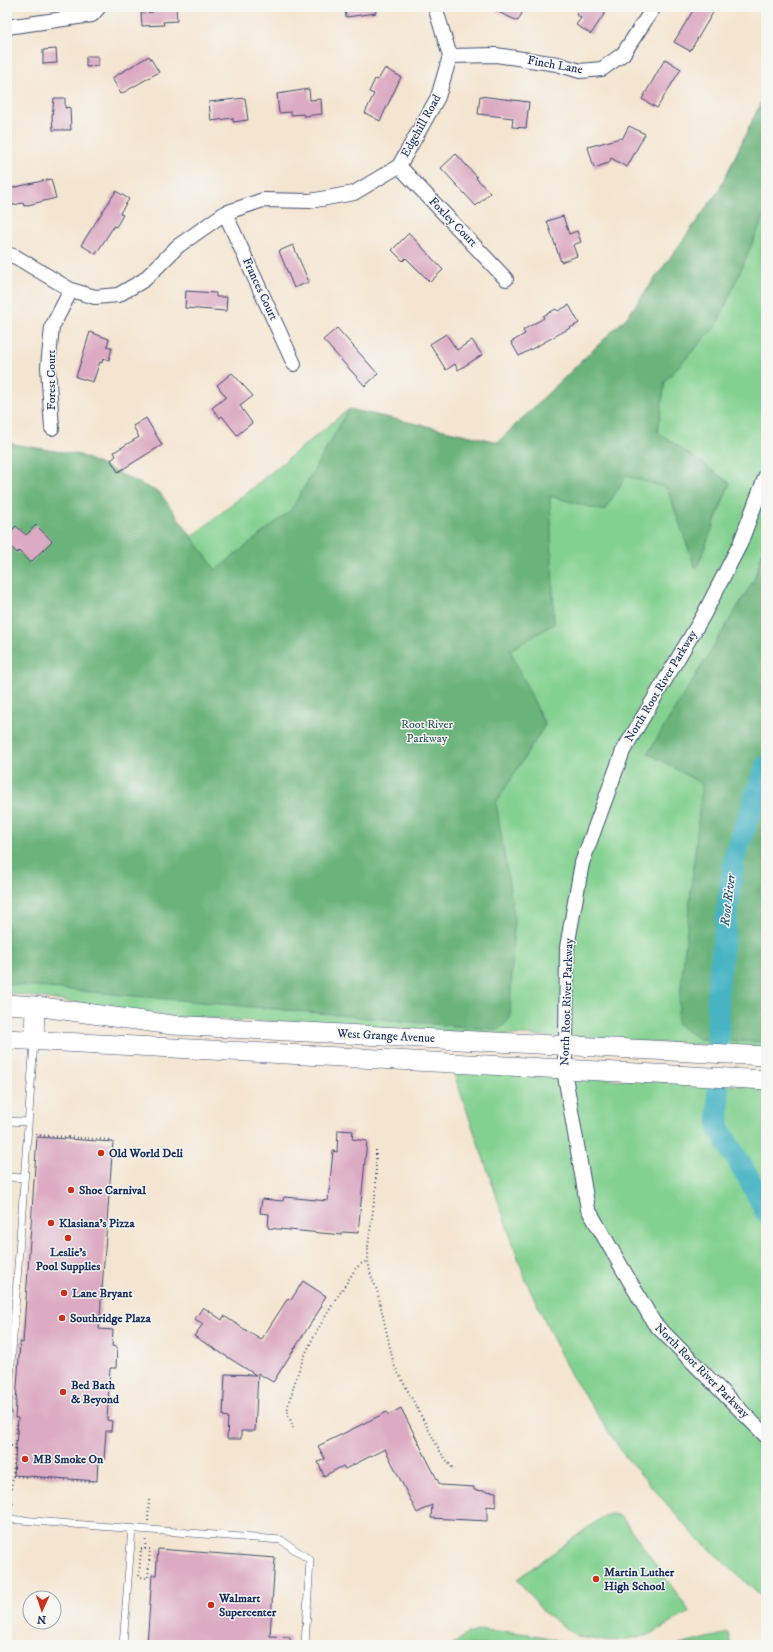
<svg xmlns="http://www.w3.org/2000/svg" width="773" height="1652" font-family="'IM FELL DW Pica',serif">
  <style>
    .green { fill: #83d190; stroke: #4f8077 }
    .forest { fill: #6ab37a; stroke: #42716c }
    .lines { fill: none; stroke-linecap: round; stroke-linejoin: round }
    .river { stroke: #47b4c4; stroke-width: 22 }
    .building { fill: #dcaac2 }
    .lane-casing { stroke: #3c4a6f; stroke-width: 8 }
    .street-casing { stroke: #3c4a6f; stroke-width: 16 }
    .secondary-casing { stroke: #3c4a6f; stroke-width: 20 }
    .path { stroke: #3c4a6f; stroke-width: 2; stroke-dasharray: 1 3; stroke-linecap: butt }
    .lane { stroke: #fff; stroke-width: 7 }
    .street { stroke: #fff; stroke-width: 14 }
    .secondary { stroke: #fff; stroke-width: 19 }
    .poi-dot { fill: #c8321e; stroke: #f6f6f2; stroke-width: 1.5 }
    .labels { text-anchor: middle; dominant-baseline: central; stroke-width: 3; stroke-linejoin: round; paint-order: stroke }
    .street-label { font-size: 12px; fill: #1b2f5e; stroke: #f6f6f2 }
    .park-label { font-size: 12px; fill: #35586a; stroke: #f6f6f2 }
    .poi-label { font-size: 12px; font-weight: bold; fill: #1b2f5e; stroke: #f6f6f2; text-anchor: start }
    .water-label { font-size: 13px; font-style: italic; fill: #28577d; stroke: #f6f6f2 }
  </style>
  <rect width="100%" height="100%" fill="#f6f6f2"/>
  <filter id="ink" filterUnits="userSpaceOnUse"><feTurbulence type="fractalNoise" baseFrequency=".025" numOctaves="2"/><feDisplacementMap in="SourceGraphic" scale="8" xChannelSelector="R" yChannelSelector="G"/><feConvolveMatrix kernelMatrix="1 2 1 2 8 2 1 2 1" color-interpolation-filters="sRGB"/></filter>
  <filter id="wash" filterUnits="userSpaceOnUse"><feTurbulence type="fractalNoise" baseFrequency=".012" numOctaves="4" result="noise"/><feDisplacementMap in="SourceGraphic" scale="16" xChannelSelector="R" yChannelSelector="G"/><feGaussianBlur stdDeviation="0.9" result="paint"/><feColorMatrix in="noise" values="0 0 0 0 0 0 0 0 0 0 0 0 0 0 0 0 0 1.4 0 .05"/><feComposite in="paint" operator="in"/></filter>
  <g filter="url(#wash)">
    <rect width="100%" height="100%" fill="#f4e5d0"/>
    <!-- green -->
    <path class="green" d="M766 92V1048L177 1017 7 993V643L58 646 349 409 498 442 627 317 718 192Z
      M453 1071 766 1087V1601L694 1535 624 1455 569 1372 525 1278Z
      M610 1514 618 1515 624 1520 690 1612 649 1635 611 1642 578 1637 545 1613 517 1579 604 1516Z
      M482 1630C510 1632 543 1633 569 1645H452L467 1634Z
      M728 1633 731 1645H679Z"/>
    <!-- forest -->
    <path class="forest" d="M766 92V212L717 325 665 381 658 432 730 483 696 570 667 488 626 476 604 511 550 496 554 624 510 650 545 725 496 803 514 915 510 1018 499 1030 7 984V729L9 720 7 718V443L80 455 160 493 216 570 291 510 349 409 498 442 627 317 720 189Z
      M766 540V1042L699 1039 677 1024 702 784 648 753 754 580Z"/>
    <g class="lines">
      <!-- river -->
      <path class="river" d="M718 1040V984L734 859 766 766
        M718 1090 719 1129 748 1177 766 1212"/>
    </g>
    <g id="blocks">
      <!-- building -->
      <path class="building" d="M153 7H176L177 21 163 22 164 25 142 26 141 13 153 12Z
        M345 7H375L376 13 346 17Z
        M487 7H525L518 21Z
        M581 7H609L591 34 576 25 581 18 576 14Z
        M695 7H708L714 11 690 51 674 42Z
        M56 49 57 63 43 64V50Z
        M86 56H98V66L86 67Z
        M149 56 159 72 121 94 112 78Z
        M665 59 681 69 657 108 642 99Z
        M385 68 401 77 380 121 365 113 374 94 369 92 375 79 378 80Z
        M309 89 310 100 321 99 322 114 304 116 303 114 291 115V112L279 113 277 94Z
        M480 96 529 102 526 128 512 127 513 118 478 114Z
        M54 98H65V108L70 107 71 130H53L52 117Z
        M245 98 248 120 233 122V118L211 121 209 102Z
        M629 126 645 134 627 167 611 158 609 163 594 168 588 147 620 138 622 139Z
        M456 154 477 177 476 178 490 193 476 206 441 168Z
        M51 179 56 198 24 206 23 203 8 206 7 189Z
        M116 191 129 199 120 213 123 215 116 227 114 226 96 254 81 245Z
        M563 216 569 234 577 231 581 242 573 245 577 256 561 262 547 221Z
        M409 233 443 270 430 282 406 258 403 261 392 250Z
        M293 245 309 282 294 288 279 251Z
        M186 291 216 293V297H227L226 311 185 308Z
        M569 305 579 323 519 356 511 342 525 334 523 330 544 318 543 316 556 309 558 311Z
        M337 328 378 374 365 386 323 340Z
        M90 332 109 339 107 346 112 348 109 360 103 358 102 363 100 362 93 382 76 377Z
        M446 334 457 350 472 340 482 355 458 370 455 364 446 370 430 344Z
        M232 373 253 396 240 406 252 423 237 435 222 416 220 418 212 408 226 397 217 385Z
        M146 418 162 445 118 472 111 460 116 456 114 452 139 437 133 426Z
        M36 525 52 541 30 563 19 551 17 553 7 543V535L16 526 26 535Z
        M338 1130 353 1131 352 1139 367 1141 358 1233 342 1232V1235L268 1228 269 1214 260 1213 262 1199 283 1201 284 1197 328 1201 333 1151 337 1152Z
        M37 1137 113 1142 99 1329 113 1330 112 1346 117 1347 116 1368H110L107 1420 112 1421 111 1431H106L104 1459 98 1458 97 1481 14 1475 18 1418H15L20 1342 23 1343Z
        M303 1281 326 1296 321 1304 322 1306 273 1382 258 1373 255 1431H241V1439H227L228 1417 223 1416 225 1374 256 1375 194 1336 203 1324 195 1319 203 1307 222 1320 224 1316 261 1340 288 1298 291 1300Z
        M401 1408 440 1485 474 1487V1490L496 1492V1507L487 1506V1521L431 1518 432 1505 417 1513 385 1449 345 1469 343 1466 324 1476 318 1462 325 1459 318 1446 387 1412 388 1415Z
        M158 1549 275 1558 270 1636 290 1637V1645H147L152 1575H156Z"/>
    </g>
  </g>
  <g filter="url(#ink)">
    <use href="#blocks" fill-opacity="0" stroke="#3c4a6f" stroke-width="1"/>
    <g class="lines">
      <defs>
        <path id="lane" d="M7 1121 28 1122
          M7 1177 24 1178
          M7 1421 34 1042
          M7 1519 281 1540 310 1560 305 1645
          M123 1645 132 1528"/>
        <path id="street" d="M7 27 92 15 99 7
          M450 56 496 55 557 64 580 71 602 69 623 54 654 7
          M399 166 506 279
          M225 213 294 364
          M7 254 16 257 71 290 95 297 118 295 144 280 178 246 225 213 263 200 310 201 354 193 399 166 438 97 450 56 435 7
          M52 428 48 367 52 327 71 290
          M766 475 740 544 703 616 623 751 582 863 567 947 566 1046 564 1070 588 1209 654 1323 766 1436"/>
        <path id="secondary" d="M7 1004 35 1006 172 1025 766 1056
          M7 1039 766 1080
          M34 1040 35 1006"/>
      </defs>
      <!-- lane casing -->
      <use href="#lane" class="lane-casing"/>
      <!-- street casing -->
      <use href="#street" class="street-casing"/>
      <!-- secondary casing -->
      <use href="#secondary" class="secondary-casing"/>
      <!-- path -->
      <path class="path" d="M36 1135 111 1140
        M376 1150V1189L368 1246V1261L371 1276 377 1290 394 1365 441 1453 454 1470
        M17 1424 13 1476 93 1482
        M293 1428C292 1423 288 1416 288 1411 287 1405 290 1398 292 1393 303 1346 331 1308 356 1268L362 1263 368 1261
        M7 1446H15
        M13 1476 10 1495 13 1505
        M148 1521 149 1500
        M141 1549H150L148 1578 139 1577Z
        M145 1549 146 1538"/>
      <!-- lane -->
      <use href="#lane" class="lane"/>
      <!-- street -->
      <use href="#street" class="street"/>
      <!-- secondary -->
      <use href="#secondary" class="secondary"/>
    </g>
  </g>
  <!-- markers -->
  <g class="poi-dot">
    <circle cx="101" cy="1153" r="4"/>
    <circle cx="71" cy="1190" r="4"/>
    <circle cx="51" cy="1223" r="4"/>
    <circle cx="68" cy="1238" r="4"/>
    <circle cx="64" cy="1293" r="4"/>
    <circle cx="62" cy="1318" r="4"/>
    <circle cx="63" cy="1392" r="4"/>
    <circle cx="25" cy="1459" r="4"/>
    <circle cx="596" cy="1579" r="4"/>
    <circle cx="211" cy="1605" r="4"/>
  </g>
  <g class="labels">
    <!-- street labels -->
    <g class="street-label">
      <text transform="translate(555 65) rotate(10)">Finch Lane</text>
      <text transform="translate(421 126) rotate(-61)">Edgehill Road</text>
      <text transform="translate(453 222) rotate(46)">Foxley Court</text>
      <text transform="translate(260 289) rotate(65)">Frances Court</text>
      <text transform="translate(51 380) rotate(-90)">Forest Court</text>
      <text transform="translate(661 686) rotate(-59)">North Root River Parkway</text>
      <text transform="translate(567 1002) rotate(-88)">North Root River Parkway</text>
      <text transform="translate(386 1036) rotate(3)">West Grange Avenue</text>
      <text transform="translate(702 1371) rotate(45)">North Root River Parkway</text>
    </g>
    <!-- park labels -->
    <g class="park-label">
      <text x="427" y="724">Root River<tspan x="427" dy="14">Parkway</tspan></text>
    </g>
    <!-- poi labels -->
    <g class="poi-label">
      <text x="109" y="1153">Old World Deli</text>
      <text x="79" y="1190">Shoe Carnival</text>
      <text x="59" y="1223">Klasiana's Pizza</text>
      <text x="68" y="1252" text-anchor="middle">Leslie's<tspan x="68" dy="14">Pool Supplies</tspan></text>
      <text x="72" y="1293">Lane Bryant</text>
      <text x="70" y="1318">Southridge Plaza</text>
      <text x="71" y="1385">Bed Bath<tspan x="71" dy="14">&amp; Beyond</tspan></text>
      <text x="33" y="1459">MB Smoke On</text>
      <text x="604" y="1572">Martin Luther<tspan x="604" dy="14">High School</tspan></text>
      <text x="219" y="1598">Walmart<tspan x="219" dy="14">Supercenter</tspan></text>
    </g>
    <!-- water labels -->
    <g class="water-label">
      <text transform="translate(728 900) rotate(-83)">Root River</text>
    </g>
  </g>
  <!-- margin -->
  <rect width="773" height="1652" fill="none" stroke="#f6f6f2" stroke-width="24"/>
  <!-- north arrow -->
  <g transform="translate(42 1610) rotate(183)"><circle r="19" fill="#f6f6f2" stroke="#9ea6b7"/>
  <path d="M0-3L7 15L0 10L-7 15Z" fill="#c8321e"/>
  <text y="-6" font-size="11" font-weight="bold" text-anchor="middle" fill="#1b2f5e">N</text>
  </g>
</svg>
